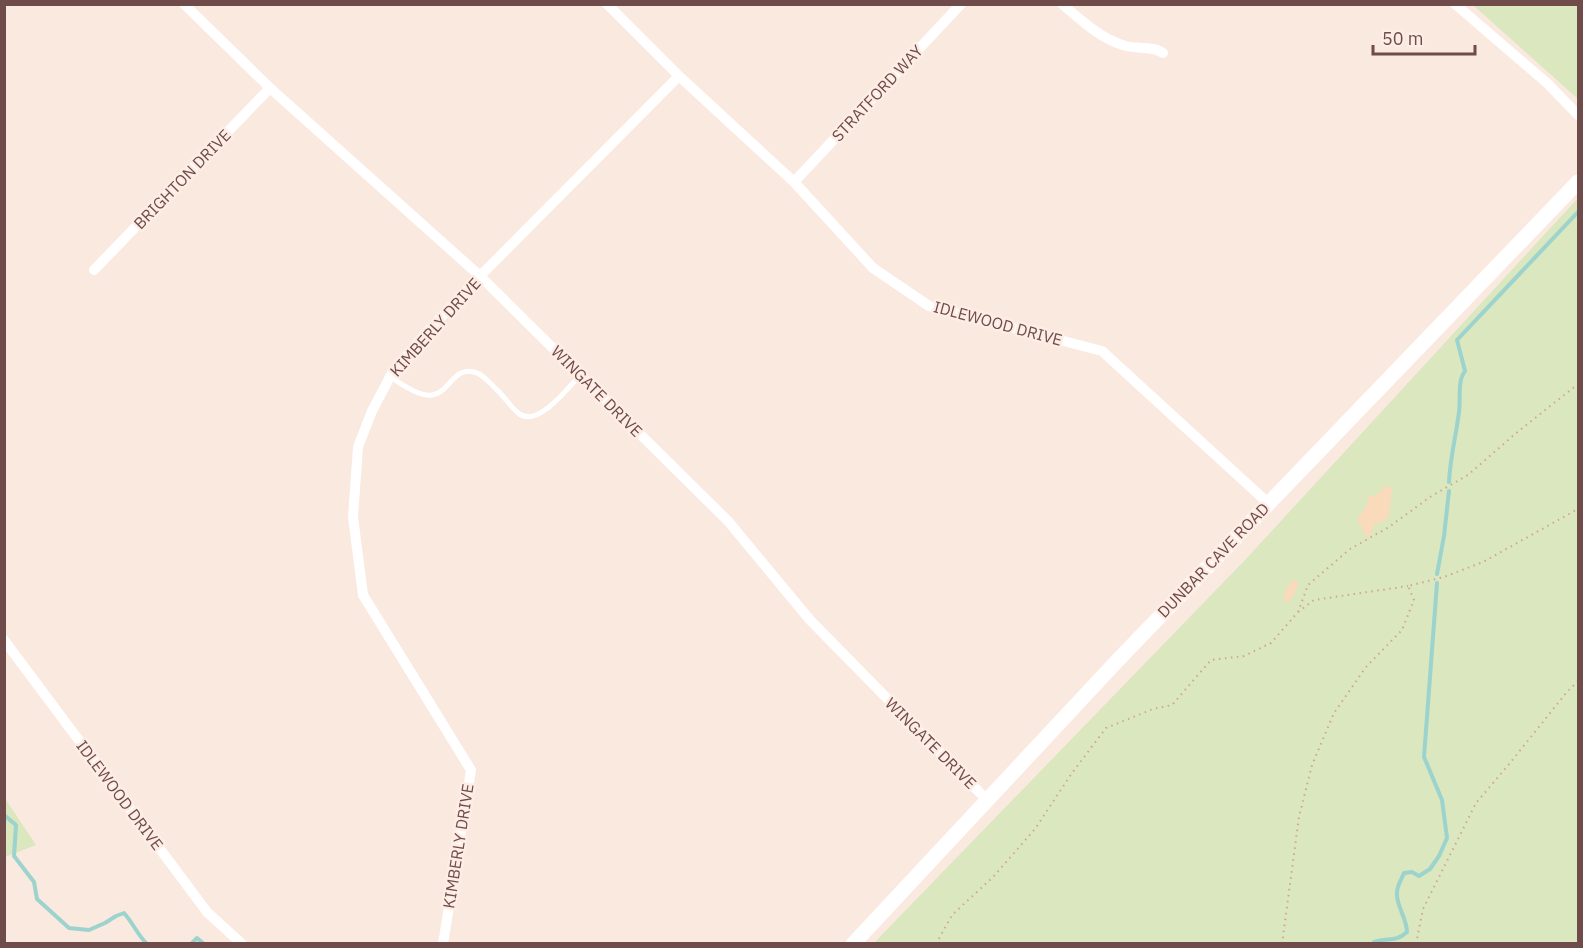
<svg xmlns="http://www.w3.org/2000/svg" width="1583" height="948" font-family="'IBM Plex Sans',sans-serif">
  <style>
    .green { fill: #dae7bf }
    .sand { fill: #f9dabb }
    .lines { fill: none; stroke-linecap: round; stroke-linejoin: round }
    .stream { stroke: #9cd3cd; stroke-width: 4 }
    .path { stroke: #d2a39d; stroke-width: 2; stroke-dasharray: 1.5 4.5; stroke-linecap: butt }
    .service { stroke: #fff; stroke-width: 5 }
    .minor { stroke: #fff; stroke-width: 10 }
    .secondary { stroke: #fff; stroke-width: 15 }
    .labels { text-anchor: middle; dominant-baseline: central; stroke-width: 5; stroke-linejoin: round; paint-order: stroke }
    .street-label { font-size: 16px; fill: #6f4c49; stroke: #feede5 }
  </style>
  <rect width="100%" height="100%" fill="#fae9df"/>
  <!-- green -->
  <path class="green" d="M1473 5H1578V99Z
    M1578 198V943L873 944 1246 559Z
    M4 797 36 845 5 857H4Z"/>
  <!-- sand -->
  <path class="sand" d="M1385 486 1392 488 1389 517 1382 522 1374 524 1371 535 1365 536 1362 530V526L1358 523V517L1367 506 1368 497 1378 494Z
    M1295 579 1298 583 1294 595 1288 602H1285L1283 599C1285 592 1288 583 1295 579Z"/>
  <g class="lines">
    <!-- stream -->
    <path class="stream" d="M1449 482C1450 458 1456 436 1459 412 1461 399 1457 381 1465 371L1457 340 1578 212
      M1437 574 1444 536 1449 491
      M4 815 16 825 14 856 34 882 37 899 69 928 89 930 105 923 116 916 124 913C133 923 137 934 147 944
      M191 944 197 938 204 944
      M1374 944V942C1388 937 1395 943 1407 932 1407 917 1393 902 1398 887 1399 883 1402 878 1404 873L1412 872 1419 876 1430 869 1439 856 1447 838 1442 800 1424 757 1437 583"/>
    <!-- path -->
    <path class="path" d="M1298 612 1314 600 1408 586
      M936 944 952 915 993 877 1035 829 1072 773 1106 728 1153 709 1172 705 1211 660 1244 656 1271 643 1298 612 1308 585 1350 549 1389 527 1430 497 1468 475 1515 434 1578 384
      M1282 944 1299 817 1312 765 1334 713 1366 667 1402 630 1414 600 1408 586 1444 577 1483 562 1578 509
      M1416 944 1423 909 1476 803 1510 763 1566 693 1578 681
      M1578 944V943"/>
    <!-- service -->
    <path class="service" d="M390 377C401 383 418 397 432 395 449 393 454 366 474 372 483 374 490 383 496 389 504 396 510 406 518 413 537 429 569 387 580 375"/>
    <!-- minor -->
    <path class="minor" d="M184 4 270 88 480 276 728 521 810 620 987 800
      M607 4 679 76 794 182 873 268 929 306 1102 351 1268 503
      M1062 4C1082 21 1101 39 1126 46 1138 49 1154 46 1163 53
      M1455 4 1547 83 1578 115
      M794 182 961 4
      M94 270 270 88
      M4 640 207 912 242 944
      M443 944 471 770 363 595 353 517 358 447 372 411 392 373 425 334 480 276 679 76"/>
    <!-- secondary -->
    <path class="secondary" d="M853 944 1117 661 1578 182"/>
  </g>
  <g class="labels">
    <!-- street labels -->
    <g class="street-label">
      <text transform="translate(877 93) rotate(-47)">STRATFORD WAY</text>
      <text transform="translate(182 179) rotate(-46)">BRIGHTON DRIVE</text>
      <text transform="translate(998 323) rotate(15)">IDLEWOOD DRIVE</text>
      <text transform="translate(435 327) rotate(-48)">KIMBERLY DRIVE</text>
      <text transform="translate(597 391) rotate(45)">WINGATE DRIVE</text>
      <text transform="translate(1213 560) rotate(-46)">DUNBAR CAVE ROAD</text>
      <text transform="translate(931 743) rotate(45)">WINGATE DRIVE</text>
      <text transform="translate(120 795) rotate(53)">IDLEWOOD DRIVE</text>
      <text transform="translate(458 846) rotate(-81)">KIMBERLY DRIVE</text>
    </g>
  </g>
  <!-- border -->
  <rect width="1583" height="948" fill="none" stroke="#6f4c49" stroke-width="12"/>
  <!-- scale -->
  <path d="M1373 45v9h102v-9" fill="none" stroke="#6f4c49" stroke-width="3"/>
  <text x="1382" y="45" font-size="18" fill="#6f4c49" stroke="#feede5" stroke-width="4.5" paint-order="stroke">50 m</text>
</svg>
